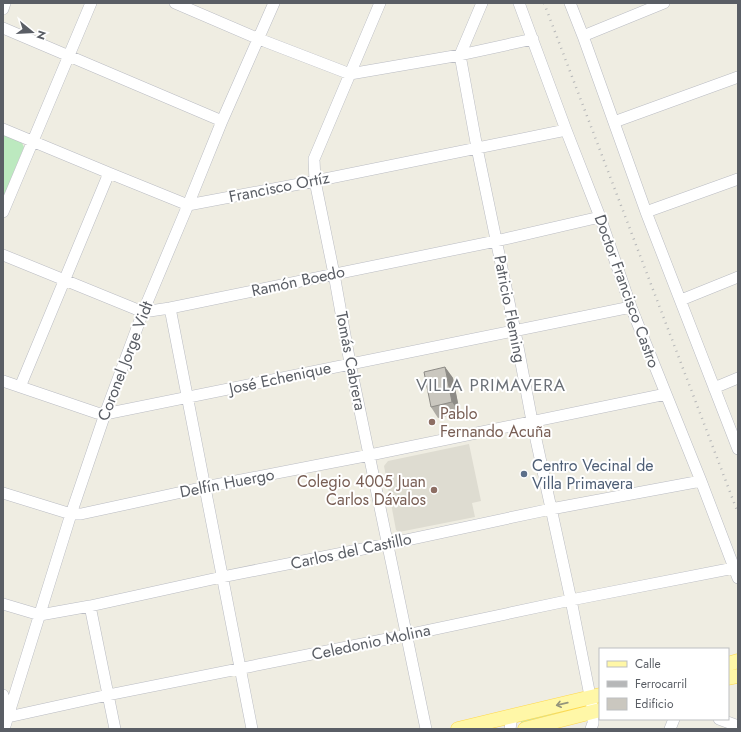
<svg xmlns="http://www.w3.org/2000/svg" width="741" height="732" font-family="Jost,sans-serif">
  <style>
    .education { fill: #dedcd1 }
    .green { fill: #bce9bf }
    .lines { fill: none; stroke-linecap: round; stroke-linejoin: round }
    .minor-casing { stroke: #babcc3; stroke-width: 12 }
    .major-casing { stroke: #ffd84b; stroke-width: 15 }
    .minor { stroke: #fff; stroke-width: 11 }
    .major { stroke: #fff7a7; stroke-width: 14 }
    .rail { stroke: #b6b7b8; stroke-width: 2.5; stroke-dasharray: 1 5; stroke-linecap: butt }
    .wall { fill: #aeaba4 }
    .shaded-wall { fill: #8d8b86 }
    .building { fill: #cac7bf; stroke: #8d8b86 }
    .oneway { stroke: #94947c }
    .education-dot { fill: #8d6e63; stroke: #fff; stroke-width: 1.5 }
    .service-dot { fill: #5c6f8a; stroke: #fff; stroke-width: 1.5 }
    .labels { text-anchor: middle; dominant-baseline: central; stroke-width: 4; stroke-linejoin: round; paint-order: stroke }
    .street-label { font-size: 16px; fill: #5a5e65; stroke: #fff }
    .education-label { font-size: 16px; fill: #785e54; stroke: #fff; text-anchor: start }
    .service-label { font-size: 16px; fill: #4e5e75; stroke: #fff; text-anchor: start }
    .neighbourhood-label { font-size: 17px; letter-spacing: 1px; fill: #6b7077; stroke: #fff }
  </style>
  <rect width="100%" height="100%" fill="#efede2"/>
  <!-- education -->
  <path class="education" d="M469 444 481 501 472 503 475 517 399 532 396 530 384 466 388 461Z"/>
  <!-- green -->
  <path class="green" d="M3 134 21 141 24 147 3 198Z
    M585 705 586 707 523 724 521 723V721Z"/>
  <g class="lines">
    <defs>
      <path id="minor" d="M175 3 259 39 350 74 460 55 533 39
        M380 3 314 159 315 181 334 274 350 363 426 729
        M482 3 460 55 477 148 515 331 532 421 571 600 593 711V723L591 729
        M519 3 566 130 600 217 631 307 701 481 738 578
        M570 3 583 36 646 212 738 449
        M3 9 5 3
        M3 28 222 121
        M583 36 664 3
        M614 122 738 77
        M3 129 109 173 188 205 315 181 566 130
        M3 212 91 3
        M646 212 738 179
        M3 255 143 312 170 308 496 241 600 217
        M681 300 738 277
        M170 308 252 729
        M3 381 97 413 105 414 631 307
        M20 387 109 173
        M714 388 738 378
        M3 493 71 514H81L205 487 370 455 666 394
        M3 604 40 615 90 606 222 577 388 544 551 509 701 481
        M90 606 115 729
        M3 695 8 716
        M8 717 108 695 407 635 571 600 734 568
        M719 719 738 726
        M4 729 71 514 105 414 143 312 188 205 222 121 274 3
        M510 729 512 716
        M670 729 674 719"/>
      <path id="major" d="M728 664 738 661
        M728 678 738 676
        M458 729 600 695
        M525 729 600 710"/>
    </defs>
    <!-- minor casing -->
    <use href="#minor" class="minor-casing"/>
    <!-- major casing -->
    <use href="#major" class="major-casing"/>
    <!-- minor -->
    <use href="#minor" class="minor"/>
    <!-- major -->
    <use href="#major" class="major"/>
    <!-- rail -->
    <path class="rail" d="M544 3 738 513"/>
  </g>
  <!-- wall -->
  <path class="wall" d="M445 367 453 378 460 413 438 418 431 407Z"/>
  <!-- shaded-wall -->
  <path class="shaded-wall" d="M445 367 453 378 460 413 452 402Z"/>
  <!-- building -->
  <path class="building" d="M445 367 452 402 431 407 424 372Z"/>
  <!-- one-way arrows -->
  <defs><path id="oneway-shaft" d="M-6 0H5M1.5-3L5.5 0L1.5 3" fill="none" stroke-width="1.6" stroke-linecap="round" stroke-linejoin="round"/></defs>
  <use class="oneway" href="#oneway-shaft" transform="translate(562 704) rotate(167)"/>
  <!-- markers -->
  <g class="education-dot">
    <circle cx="432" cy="422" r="4"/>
    <circle cx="434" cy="490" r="4"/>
  </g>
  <circle class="service-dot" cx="524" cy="474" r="4"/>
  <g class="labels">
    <!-- street labels -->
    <g class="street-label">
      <text transform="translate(279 187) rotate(-11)">Francisco Ortíz</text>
      <text transform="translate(298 281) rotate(-12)">Ramón Boedo</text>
      <text transform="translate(627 291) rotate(70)">Doctor Francisco Castro</text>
      <text transform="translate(510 309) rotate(79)">Patricio Fleming</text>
      <text transform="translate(125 361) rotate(-69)">Coronel Jorge Vidt</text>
      <text transform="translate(351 361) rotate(79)">Tomás Cabrera</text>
      <text transform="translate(280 378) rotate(-12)">José Echenique</text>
      <text transform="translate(227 483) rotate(-11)">Delfín Huergo</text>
      <text transform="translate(351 551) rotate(-12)">Carlos del Castillo</text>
      <text transform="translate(371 642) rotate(-12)">Celedonio Molina</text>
    </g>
    <!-- education labels -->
    <g class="education-label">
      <text x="440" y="413">Pablo<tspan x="440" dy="18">Fernando Acuña</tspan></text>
      <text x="426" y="481" text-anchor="end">Colegio 4005 Juan<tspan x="426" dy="18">Carlos Dávalos</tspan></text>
    </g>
    <!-- service labels -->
    <g class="service-label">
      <text x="532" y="465">Centro Vecinal de<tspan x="532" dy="18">Villa Primavera</tspan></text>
    </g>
    <!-- neighbourhood labels -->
    <g class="neighbourhood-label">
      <text x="491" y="385">VILLA PRIMAVERA</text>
    </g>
  </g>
  <!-- border -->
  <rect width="741" height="732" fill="none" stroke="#5a5e65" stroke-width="8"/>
  <!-- legend -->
  <rect x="599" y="648" width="130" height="72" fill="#ffffff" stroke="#bdbfc1"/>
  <rect x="607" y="661" width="20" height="6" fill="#fff7a7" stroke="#bdbfc1"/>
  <text x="635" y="668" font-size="12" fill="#5a5e65">Calle</text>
  <rect x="607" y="681" width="20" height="6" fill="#b6b7b8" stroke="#bdbfc1"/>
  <text x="635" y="688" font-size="12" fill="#5a5e65">Ferrocarril</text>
  <rect x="607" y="698" width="20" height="12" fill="#cac7bf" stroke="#bdbfc1"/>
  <text x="635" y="708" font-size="12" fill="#5a5e65">Edificio</text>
  <!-- north arrow -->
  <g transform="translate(32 32) rotate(108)" stroke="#ffffff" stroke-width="3" paint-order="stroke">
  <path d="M0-3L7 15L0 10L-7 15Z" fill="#5a5e65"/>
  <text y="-6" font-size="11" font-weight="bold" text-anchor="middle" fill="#5a5e65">N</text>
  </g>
</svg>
